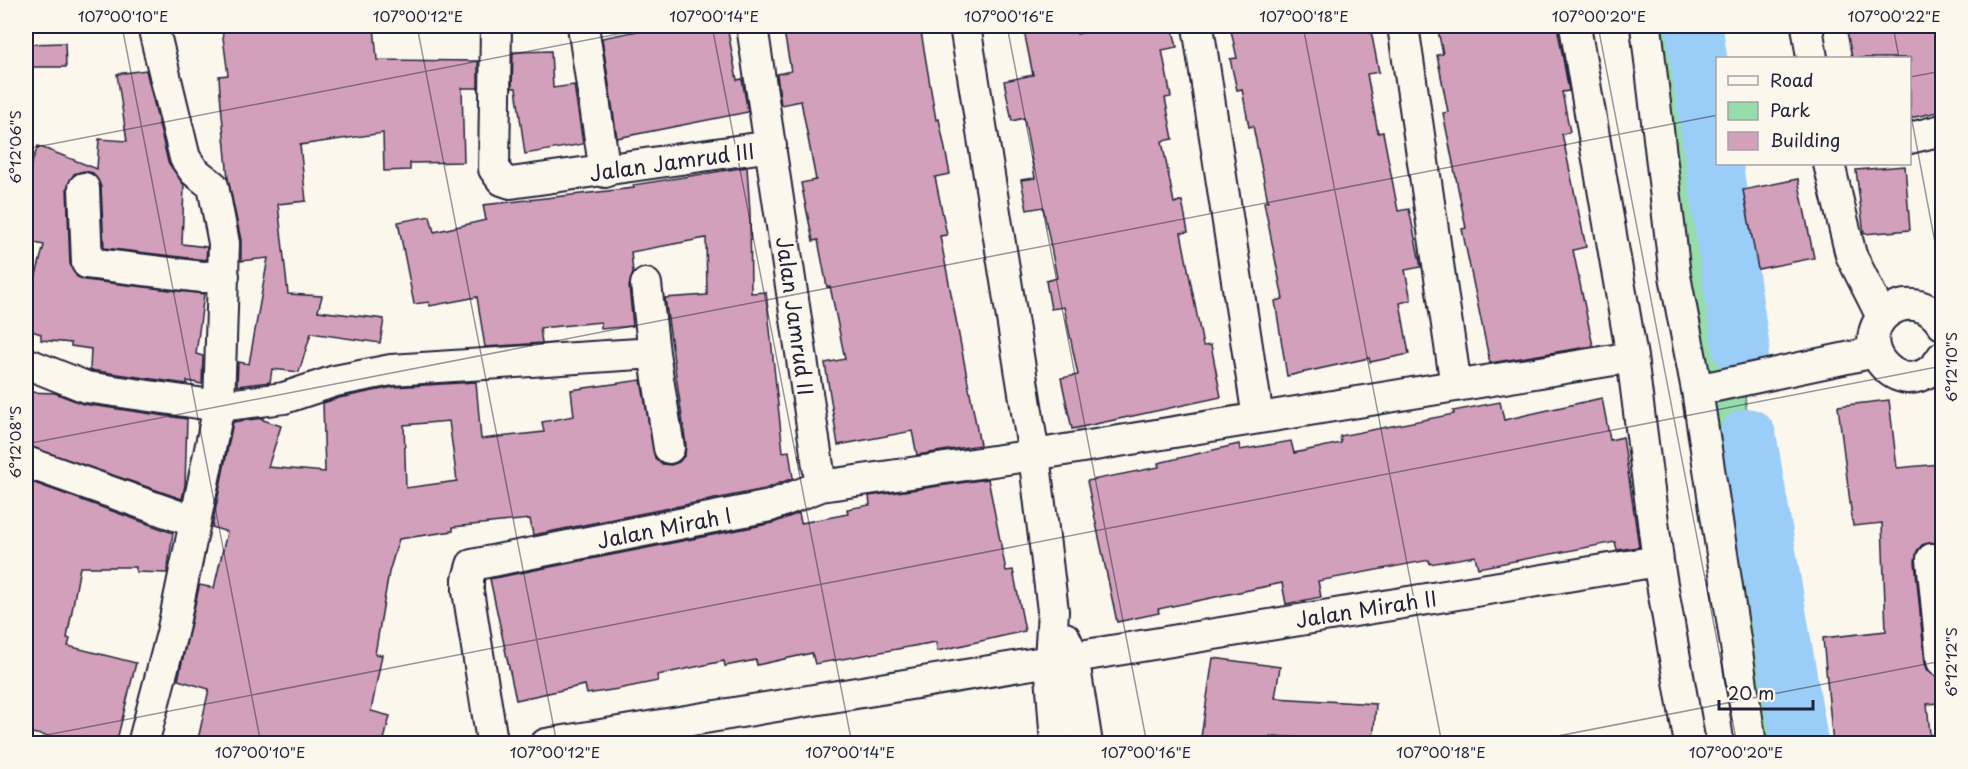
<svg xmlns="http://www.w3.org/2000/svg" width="1968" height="769" font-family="'Playpen Sans',sans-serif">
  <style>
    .green { fill: #96ddab; stroke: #5c8073; stroke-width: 1.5 }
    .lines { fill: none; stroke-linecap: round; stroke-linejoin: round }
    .river { stroke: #9acef8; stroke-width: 57 }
    .building { fill: #d3a0bb; stroke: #22223b; stroke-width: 1.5; fill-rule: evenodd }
    .minor-casing { stroke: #22223b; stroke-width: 34 }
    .minor { stroke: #fbf7ec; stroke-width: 30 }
    .ticks { fill: none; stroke: #22223b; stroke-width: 1.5; stroke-opacity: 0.45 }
    .labels { text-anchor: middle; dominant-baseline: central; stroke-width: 4.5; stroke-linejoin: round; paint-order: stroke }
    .street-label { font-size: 21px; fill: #22223b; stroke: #fbf7ec }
    .neatline { fill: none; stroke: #22223b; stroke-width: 2 }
    .ticks-label { font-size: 15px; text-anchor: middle; fill: #22223b }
  </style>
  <rect width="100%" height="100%" fill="#fbf7ec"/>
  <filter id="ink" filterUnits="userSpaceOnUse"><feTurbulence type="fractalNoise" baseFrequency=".0167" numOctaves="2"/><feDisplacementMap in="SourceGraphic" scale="12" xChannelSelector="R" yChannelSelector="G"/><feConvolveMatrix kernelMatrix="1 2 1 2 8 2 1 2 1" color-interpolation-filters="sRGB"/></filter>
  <g filter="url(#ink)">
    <!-- green -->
    <path class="green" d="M1646 26H1694L1741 347 1749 442 1800 743H1751Z"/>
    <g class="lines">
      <!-- river -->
      <path class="river" d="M1694 26 1741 347
        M1748 437 1800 744"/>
    </g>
    <!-- building -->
    <path class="building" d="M260 26H374L377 60 478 61V88H462L464 162 410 163V170L384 171 383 133 300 145 306 201 278 204 288 294 322 296 318 311 384 319 380 343 311 333 299 372 272 369 270 382 237 386 238 362 249 364 268 258 241 261V240L228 179 220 93 219 76 228 75 222 30Z
      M692 26H727L737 80 742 79 748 112 617 138 602 38 657 27 658 32Z
      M783 26H920L936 120 939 119 950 174 935 177 947 235 940 236 980 445 917 455 912 431 838 445 825 363 845 359 830 286 827 287 818 240 813 241 801 183 816 180 801 101 781 105 777 74 791 71Z
      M1023 26H1075L1077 34 1120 26H1172L1177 47 1162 50 1171 97 1165 98 1173 139 1162 141 1174 203 1182 201 1188 232 1181 233 1203 346 1211 345 1221 397 1072 429 1061 378 1078 375 1064 307 1051 309 1046 281 1057 278 1043 207 1027 210 1021 180 1035 178 1024 118 1012 121 1004 81 1033 75Z
      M1230 26H1370L1379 72 1367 74 1378 133 1383 132 1398 211 1409 209 1421 267 1405 270 1411 300 1400 303 1409 354 1370 362 1369 358 1287 376 1275 301 1283 299 1264 202 1268 201 1253 126 1249 127 1242 89 1237 90 1230 59 1237 58Z
      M1437 26H1557L1569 91 1562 92 1570 132 1562 134 1586 247 1573 250 1593 346 1490 363 1462 229 1466 228 1443 113 1448 112 1437 55 1443 54Z
      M1846 26H1942V111L1910 118V58H1852Z
      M65 43 66 67H29L28 44Z
      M551 51 553 88 574 85 583 144 525 154 516 88H512L513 52Z
      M146 70 168 162 184 185 182 244 207 247 206 260 104 248 101 187 93 173 84 171 74 174 67 188 70 264 77 277 85 280 204 294 196 354 203 356 202 384 187 381V384L90 370 91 349 71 346V343L41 340V334L26 329V297L30 298 44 245 26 241V179L38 146 97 169 99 139 127 141 117 74Z
      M1905 166 1910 230 1864 234 1856 170Z
      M747 167 750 212 751 293 766 292 783 452 789 451 793 478 765 489 533 535 530 519 453 527V531L399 539 389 572 375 654 382 655 371 711 390 716 383 744H197L209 689 178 680 199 587 200 585 214 588 227 532 212 527 233 422 263 418V420L281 426 268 467 325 472 323 403 339 398 393 387 476 382 481 439 544 432 542 422 574 416 571 390 641 380 655 458 662 464 671 465 679 462 685 455 686 445 665 298 707 295 706 238 631 252 633 273 629 286 633 326 601 329V322L540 328 542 343 485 347 477 297 430 306 429 302 414 304 398 222 430 216 434 232 486 220 483 205 634 188 633 185ZM449 421 457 481 406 488 404 425Z
      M1798 179 1814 258 1758 269 1743 190Z
      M26 392 55 393 83 404 187 419 185 485 182 499 26 445Z
      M1602 398 1610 440 1623 437 1639 547 1617 550 1615 542 1478 568 1475 556 1430 564 1429 560 1318 581 1321 597 1286 604 1282 583 1158 609 1159 613 1117 622 1087 481 1159 467 1158 463 1239 444 1240 450 1291 441 1294 453 1341 443 1340 436 1454 414 1453 411 1500 402 1504 420Z
      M1889 400 1897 468 1940 464 1942 546 1931 542 1922 545 1917 551 1915 561 1925 663 1928 671 1938 677 1940 703 1927 704 1931 744H1833L1823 638 1886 631 1882 523 1853 526 1838 406Z
      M988 479 1006 571 1013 570 1025 631 937 651 936 642 815 664 812 653 757 665 756 660 725 666 724 661 657 675 658 681 618 689 587 694 585 685 516 700 490 579 773 523 799 513 801 523 848 514 847 509 870 505 869 496Z
      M26 480 173 533 167 573 136 572V567H80L67 638 70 639 68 646 136 663 116 744H65L51 741 52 737 26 732Z
      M1213 658 1280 667 1275 698 1376 704 1373 742 1270 736 1268 744H1200Z"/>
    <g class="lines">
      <defs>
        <path id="minor" d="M496 26 494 169 502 180 511 183 771 146
          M583 26 605 172
          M752 26 821 486
          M965 26 1034 455 1053 611 1050 660 1056 744
          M1198 26 1258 418
          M1403 26 1456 386
          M1575 26 1632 357 1658 561 1690 744
          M1646 26 1675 276 1697 390 1751 744
          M1807 26 1812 58
          M1910 138 1942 130
          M1829 164 1851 255 1882 317
          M84 188 87 263 202 277 224 276
          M1942 324C1912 279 1852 322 1881 362 1888 371 1897 377 1908 378 1923 378 1935 369 1942 357
          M654 353 669 448
          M26 363 86 387 219 406 284 398 335 381 391 370 654 353 646 284
          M1697 390 1875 352
          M26 462 195 522
          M1932 559 1942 661
          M1065 638 1073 655 1087 744
          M143 744 172 633 219 406 224 243 213 186 194 171 185 158 153 26
          M495 744 491 735 468 591V579L472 565 770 506 821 486 1034 455 1632 357
          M546 744 1658 561"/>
      </defs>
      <!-- minor casing -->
      <use href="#minor" class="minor-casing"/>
      <!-- minor -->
      <use href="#minor" class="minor"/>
    </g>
  </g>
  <!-- ticks -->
  <path class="ticks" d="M122 26 261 744M417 26 557 744M712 26 852 744M1007 26 1147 744M1303 26 1442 744M1598 26 1737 744M1893 26 1899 58M1910 77 1942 71M1910 110 1942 280M26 149 659 26M26 444 1718 115M26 739 1942 366M1517 744 1942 661"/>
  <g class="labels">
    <!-- street labels -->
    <g class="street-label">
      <text transform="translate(672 161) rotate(-8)">Jalan Jamrud III</text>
      <text transform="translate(796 316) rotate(82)">Jalan Jamrud II</text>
      <text transform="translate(664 527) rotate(-11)">Jalan Mirah I</text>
      <text transform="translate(1366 608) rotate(-9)">Jalan Mirah II</text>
    </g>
  </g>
  <!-- margin -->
  <rect width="1968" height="769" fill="none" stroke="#fbf7ec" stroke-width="66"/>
  <!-- legend -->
  <rect x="1716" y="57" width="195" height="108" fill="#fbf7ec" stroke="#a4a2a5" stroke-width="1.5"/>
  <rect x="1728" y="76" width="30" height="9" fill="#fbf7ec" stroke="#a4a2a5" stroke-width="1.5"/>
  <text x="1770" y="87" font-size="18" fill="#22223b">Road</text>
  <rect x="1728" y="102" width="30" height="18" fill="#96ddab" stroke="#a4a2a5" stroke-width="1.5"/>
  <text x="1770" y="117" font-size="18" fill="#22223b">Park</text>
  <rect x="1728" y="132" width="30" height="18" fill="#d3a0bb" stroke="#a4a2a5" stroke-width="1.5"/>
  <text x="1770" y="147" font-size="18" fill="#22223b">Building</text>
  <!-- scale -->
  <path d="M1719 700v9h94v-9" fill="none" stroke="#22223b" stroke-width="3"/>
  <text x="1728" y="700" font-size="18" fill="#22223b" stroke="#fbf7ec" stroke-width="4.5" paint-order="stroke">20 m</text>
  <rect x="33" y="33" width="1902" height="703" class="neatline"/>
  <g class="ticks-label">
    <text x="123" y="22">107°00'10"E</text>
    <text x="418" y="22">107°00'12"E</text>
    <text x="714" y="22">107°00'14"E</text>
    <text x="1009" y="22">107°00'16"E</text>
    <text x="1304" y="22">107°00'18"E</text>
    <text x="1599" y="22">107°00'20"E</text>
    <text x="1894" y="22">107°00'22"E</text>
    <text transform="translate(16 147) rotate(-90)" y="5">6°12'06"S</text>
    <text transform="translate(1952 367) rotate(-90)" y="5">6°12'10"S</text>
    <text transform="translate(16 442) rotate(-90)" y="5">6°12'08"S</text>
    <text transform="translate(1952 662) rotate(-90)" y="5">6°12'12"S</text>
    <text x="260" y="758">107°00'10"E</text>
    <text x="555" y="758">107°00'12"E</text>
    <text x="850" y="758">107°00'14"E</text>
    <text x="1146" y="758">107°00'16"E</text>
    <text x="1441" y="758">107°00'18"E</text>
    <text x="1736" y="758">107°00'20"E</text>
  </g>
</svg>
